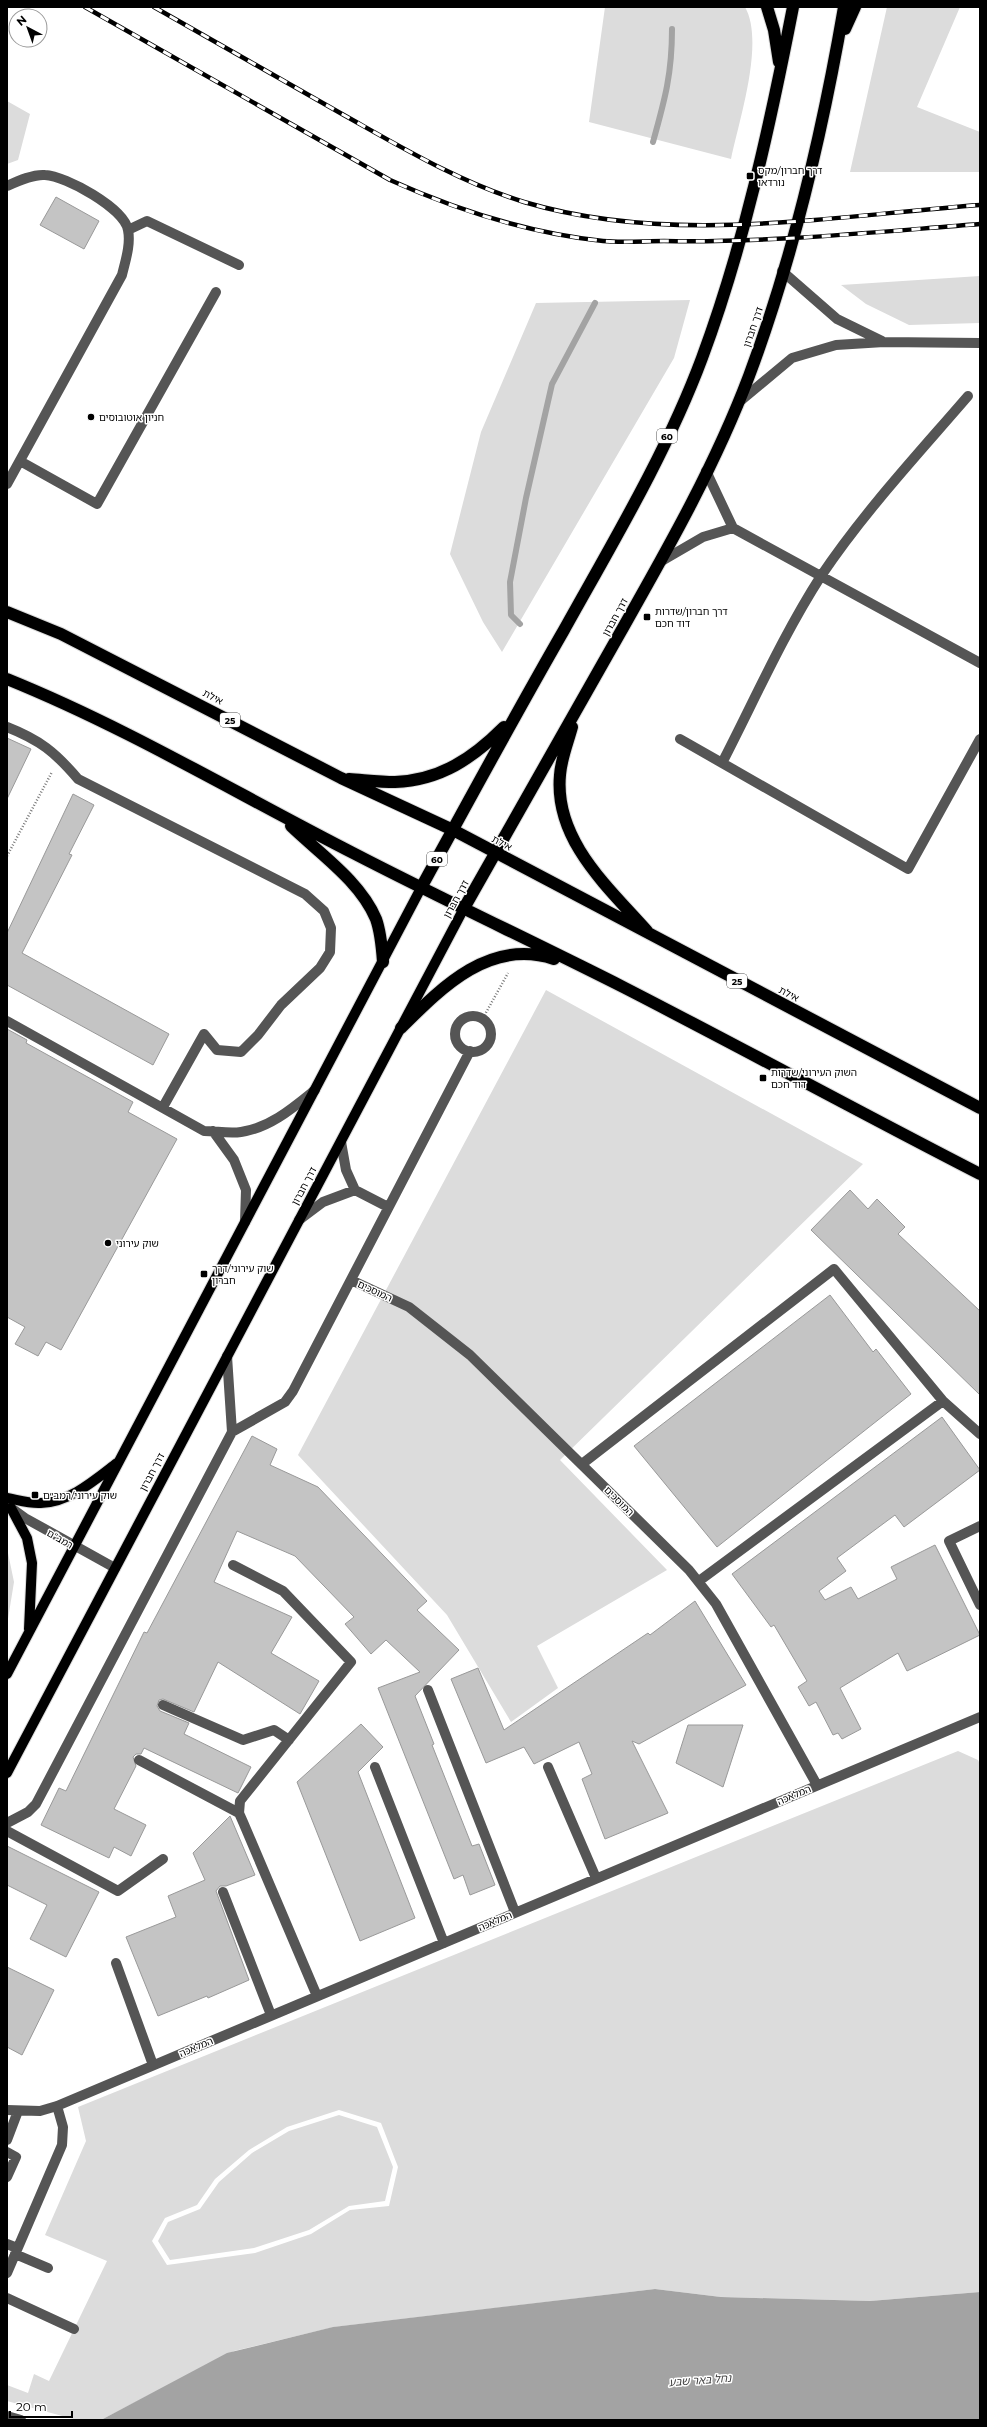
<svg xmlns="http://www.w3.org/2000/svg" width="987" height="2427" font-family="Montserrat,'Noto Sans Hebrew',sans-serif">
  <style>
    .green { fill: #dcdcdc; fill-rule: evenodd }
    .water { fill: #a3a3a3 }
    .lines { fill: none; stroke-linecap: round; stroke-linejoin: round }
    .stream { stroke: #a3a3a3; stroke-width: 6 }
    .building { fill: #c4c4c4; stroke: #999 }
    .major-casing { stroke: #dbdbdb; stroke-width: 12 }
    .highway-casing { stroke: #dbdbdb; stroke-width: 14 }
    .path { stroke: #777; stroke-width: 2.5; stroke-dasharray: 1 2; stroke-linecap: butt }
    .minor { stroke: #555; stroke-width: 10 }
    .major { stroke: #000; stroke-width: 10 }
    .highway { stroke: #000; stroke-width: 12 }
    .rail-casing { stroke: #000; stroke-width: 4.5 }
    .rail { stroke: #fff; stroke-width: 3; stroke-dasharray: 9; stroke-linecap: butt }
    .poi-dot { fill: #000; stroke: #fff; stroke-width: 1.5 }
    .labels { text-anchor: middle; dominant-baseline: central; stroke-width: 3; stroke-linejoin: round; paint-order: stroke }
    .shield { fill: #fff; stroke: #4c4c4c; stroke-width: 1 }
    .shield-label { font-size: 9px; font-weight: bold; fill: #000 }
    .poi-label { font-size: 10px; fill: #000; stroke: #fff; text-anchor: start }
    .street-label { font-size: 10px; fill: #000; stroke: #fff }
    .water-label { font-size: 11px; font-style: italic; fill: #444; stroke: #fff }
  </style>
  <rect width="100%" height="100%" fill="#fff"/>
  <!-- green -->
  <path class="green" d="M605 7H745C765 42 739 120 731 159L589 122Z
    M887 7H960L917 107 980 132V172H850Z
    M7 101 30 114 18 160 7 164Z
    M980 276V323L909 325 866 304 841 285Z
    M690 300 674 358 502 652 483 622 450 554 481 432 536 303Z
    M546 990 863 1164 560 1460 667 1570 537 1646 558 1688 511 1722 447 1615 298 1455Z
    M7 1548 14 1582 7 1625Z
    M958 1751 978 1760 980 1764V2292L870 2301 721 2297 655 2289 334 2327 234 2351 101 2420H77L7 2401V2385L28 2393 34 2374 49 2381 107 2261 45 2235 86 2141 78 2107ZM339 2110 381 2123 398 2167 389 2206 350 2210 311 2234 255 2253 167 2265 152 2241 165 2218 197 2205 215 2179 249 2150 287 2127Z
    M339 2115 377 2127 393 2167 385 2201 349 2206 309 2230 254 2248 170 2260 158 2241 168 2222 200 2209 219 2182 252 2153 289 2131Z"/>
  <!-- water -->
  <path class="water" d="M655 2289 721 2297 870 2301 980 2292V2420H101L227 2353 333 2327Z"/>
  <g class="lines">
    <!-- stream -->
    <path class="stream" d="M653 142C665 99 672 74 672 29
      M520 624 511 615 510 582 526 498 552 384 595 303"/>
  </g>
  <!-- building -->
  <path class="building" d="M56 197 99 221 84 249 40 225Z
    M7 738 31 749 7 799Z
    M73 794 94 805 69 854 72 855 22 953 169 1034 153 1065 7 985V933Z
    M7 1029 27 1040 26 1043 133 1102 128 1112 177 1139 61 1350 46 1342 38 1356 15 1344 25 1327 7 1317Z
    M850 1190 868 1209 877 1199 905 1227 898 1234 980 1311V1395L811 1230Z
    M830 1295 873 1352 876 1349 911 1394 717 1547 634 1446Z
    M942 1417 980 1470 904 1527 895 1515 837 1558 846 1571 819 1591 825 1600 851 1587 858 1599 897 1579 891 1567 935 1545 980 1635 907 1671 898 1653 840 1688 861 1729 842 1739 838 1733 833 1735 816 1702 809 1706 798 1687 807 1681 774 1625 771 1627 732 1574Z
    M252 1436 277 1449 270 1465 318 1487 427 1601 417 1610 459 1650 415 1696 434 1744 432 1745 472 1846 479 1844 495 1885 470 1895 463 1875 454 1879 378 1688 420 1672 386 1640 371 1654 345 1624 354 1617 295 1556 237 1531 214 1582 292 1617 271 1653 319 1681 300 1714 218 1662 194 1712 163 1699 159 1700 157 1706 160 1711 189 1723 184 1734 251 1767 238 1793 144 1748 141 1754H136L133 1757 136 1766 114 1809 146 1825 131 1856 114 1847 109 1858 41 1825 59 1788 66 1791 144 1632 147 1633Z
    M695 1601 746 1685 639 1744 632 1741 668 1813 605 1839 582 1779 592 1774 579 1742 534 1764 524 1747 486 1763 451 1679 478 1668 504 1730 648 1633 650 1635Z
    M361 1724 383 1747 358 1772 415 1918 360 1941 297 1782Z
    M688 1725H743L723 1787 676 1763Z
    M230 1816 255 1875 226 1886H220L216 1891 249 1980 208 1998 207 1996 158 2016 126 1937 176 1917 168 1896 205 1880 193 1853Z
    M7 1846 99 1892 66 1957 30 1939 47 1905 7 1885Z
    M7 1967 54 1990 22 2055 7 2047Z"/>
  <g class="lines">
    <defs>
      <path id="major" d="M7 1498C18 1500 30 1504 41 1503 69 1503 96 1479 117 1463
        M11 1508 27 1538 32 1563 29 1629
        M7 1674 421 888
        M7 1773 463 910"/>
      <path id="highway" d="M767 7 774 30 779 62
        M845 29 855 7
        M7 612 61 634 341 778 453 830 980 1108
        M7 679C128 728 239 795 355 854 444 900 536 943 625 988 744 1049 861 1113 980 1174
        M572 727C568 742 561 759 560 775 554 840 608 887 647 931
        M349 779C364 780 380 782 395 782 441 780 473 758 504 727
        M291 826C320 854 360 881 376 919 381 933 382 948 383 962
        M421 888C468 802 515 715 564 630 613 542 667 452 702 358 744 245 770 125 793 7
        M463 910C515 817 568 725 620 633 667 550 715 466 749 376 792 261 823 129 844 7
        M401 1028C442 987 490 938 554 959"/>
    </defs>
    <!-- major casing -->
    <use href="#major" class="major-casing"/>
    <!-- highway casing -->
    <use href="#highway" class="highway-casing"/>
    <!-- path -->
    <path class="path" d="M7 856 52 772
      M483 1018 508 973"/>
    <!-- minor -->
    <path class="minor" d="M7 186C18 181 33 174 45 175 66 176 124 208 128 230 131 245 125 262 122 275L7 484
      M128 230 147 221 239 265
      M782 271 837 319 882 341
      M738 403 792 358 836 345 884 342 980 343
      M20 461 97 504 216 292
      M706 471 733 528 980 663
      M660 562 703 537 733 528
      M7 727C40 740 55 752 78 779L305 894 324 911 331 928 330 952 320 968 281 1005 258 1035 241 1052 217 1050 204 1034 163 1107
      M680 739 908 869 980 739
      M722 763C754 701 783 635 821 576 864 512 918 454 968 396
      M455 1034a18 18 0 1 1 36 0a18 18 0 1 1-36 0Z
      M7 1021 204 1131C216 1131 229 1134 241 1132 270 1128 294 1107 315 1090
      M213 1131 234 1160 246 1190 245 1222
      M341 1142 346 1170 355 1190 388 1207
      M299 1220 323 1202 355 1190
      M351 1280 409 1307 470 1355 689 1570 716 1604 817 1785
      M232 1432 285 1402 293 1391 470 1051
      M582 1464 834 1269 943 1401 980 1434
      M7 1505 25 1518 115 1568
      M980 1526 949 1541 980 1605
      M233 1565 283 1591 351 1662 240 1801 239 1813 243 1822 317 1996
      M699 1581 943 1401
      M428 1690 515 1912
      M163 1705 243 1740 274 1730 289 1740
      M139 1760 239 1813
      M375 1767 444 1943
      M548 1767 596 1878
      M7 1823 28 1812 36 1804 232 1432 227 1356
      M7 1831 118 1891 163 1859
      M223 1892 271 2015
      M116 1963 153 2065
      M7 2110 40 2111 57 2106 980 1717
      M7 2140 18 2111
      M7 2152 16 2157 7 2177
      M7 2244 17 2248
      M15 2254 48 2268
      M7 2273 62 2145 63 2127 57 2106
      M7 2298 74 2329
      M7 2416 21 2420"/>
    <!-- major -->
    <use href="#major" class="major"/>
    <!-- highway -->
    <use href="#highway" class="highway"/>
    <defs>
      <path id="rail" d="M85 7 390 180C459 211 528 233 603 241 623 243 644 241 664 241 769 243 875 232 980 224
        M154 7C217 43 279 78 342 114 401 147 459 182 524 202 672 246 830 216 980 205"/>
    </defs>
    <!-- rail casing -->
    <use href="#rail" class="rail-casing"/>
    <!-- rail -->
    <use href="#rail" class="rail"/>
  </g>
  <!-- markers -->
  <g class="poi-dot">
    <rect x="746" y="172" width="8" height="8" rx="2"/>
    <circle cx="91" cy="417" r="4"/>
    <rect x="643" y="613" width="8" height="8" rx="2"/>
    <rect x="759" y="1074" width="8" height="8" rx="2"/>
    <circle cx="108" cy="1243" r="4"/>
    <rect x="200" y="1270" width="8" height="8" rx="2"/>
    <rect x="31" y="1491" width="8" height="8" rx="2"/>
  </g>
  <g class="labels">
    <!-- shield labels -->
    <g class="shield">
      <rect x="657" y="429" width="20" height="14" rx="3"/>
      <rect x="220" y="713" width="20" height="14" rx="3"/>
      <rect x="427" y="852" width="20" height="14" rx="3"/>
      <rect x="727" y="974" width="20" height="14" rx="3"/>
    </g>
    <g class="shield-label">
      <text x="667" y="436">60</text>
      <text x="230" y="720">25</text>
      <text x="437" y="859">60</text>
      <text x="737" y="981">25</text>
    </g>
    <!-- poi labels -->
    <g class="poi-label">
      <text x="758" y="170">דרך חברון/מקס<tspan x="758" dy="12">נורדאו</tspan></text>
      <text x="99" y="417">חניון אוטובוסים</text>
      <text x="655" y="611">דרך חברון/שדרות<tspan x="655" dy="12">דוד חכם</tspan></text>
      <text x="771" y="1072">השוק העירוני/שדרות<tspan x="771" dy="12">דוד חכם</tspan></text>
      <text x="116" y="1243">שוק עירוני</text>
      <text x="212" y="1268">שוק עירוני/דרך<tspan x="212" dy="12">חברון</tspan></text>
      <text x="43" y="1495">שוק עירוני/רמב״ם</text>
    </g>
    <!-- street labels -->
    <g class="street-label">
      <text transform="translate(753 327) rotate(-71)">דרך חברון</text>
      <text transform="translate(615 617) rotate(-61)">דרך חברון</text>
      <text transform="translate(213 697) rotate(28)">אילת</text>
      <text transform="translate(502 843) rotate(28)">אילת</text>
      <text transform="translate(456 899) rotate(-61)">דרך חברון</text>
      <text transform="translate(789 994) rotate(28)">אילת</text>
      <text transform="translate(304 1186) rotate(-62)">דרך חברון</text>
      <text transform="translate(375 1291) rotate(25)">המוסכים</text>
      <text transform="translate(152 1472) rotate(-62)">דרך חברון</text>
      <text transform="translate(619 1501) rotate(45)">המוסכים</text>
      <text transform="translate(60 1539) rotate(30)">רמב"ם</text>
      <text transform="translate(794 1795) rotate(-23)">המלאכה</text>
      <text transform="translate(495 1921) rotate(-23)">המלאכה</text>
      <text transform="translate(196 2047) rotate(-23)">המלאכה</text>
    </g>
    <!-- water labels -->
    <g class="water-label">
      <text transform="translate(700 2380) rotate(-4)">נחל באר שבע</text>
    </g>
  </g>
  <!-- border -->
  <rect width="987" height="2427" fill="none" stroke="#000000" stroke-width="16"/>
  <!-- north arrow -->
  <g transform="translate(28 28) rotate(319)"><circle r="19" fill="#ffffff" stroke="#999999"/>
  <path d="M0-3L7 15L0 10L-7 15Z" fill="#000000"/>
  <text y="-6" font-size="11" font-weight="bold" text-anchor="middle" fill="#000000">N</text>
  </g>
  <!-- scale -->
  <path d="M10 2411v6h62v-6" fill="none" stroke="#000000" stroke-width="2"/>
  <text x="16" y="2411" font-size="12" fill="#000000" stroke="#ffffff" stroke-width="3" paint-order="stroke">20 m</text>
</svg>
